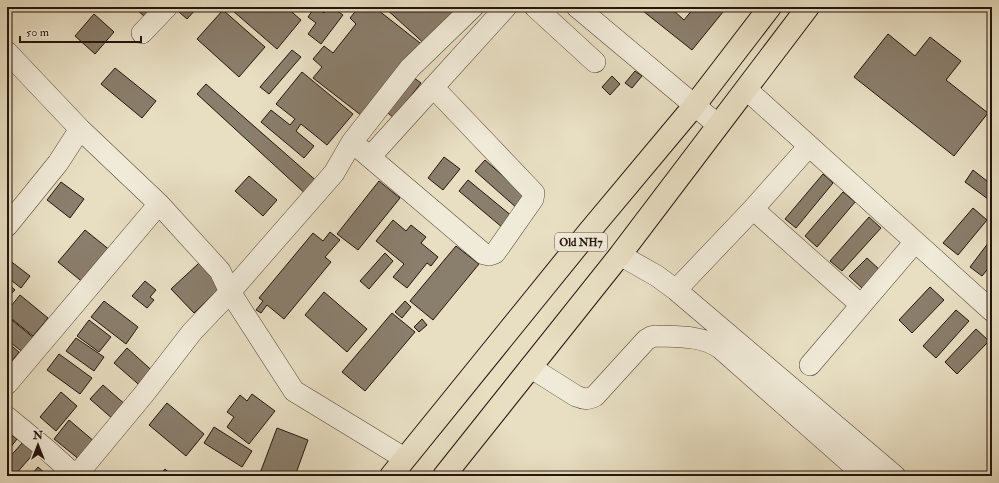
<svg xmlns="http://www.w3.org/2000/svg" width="999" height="483" font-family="'IM FELL Double Pica',serif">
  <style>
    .building { fill: #8a7e6c; stroke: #24150d }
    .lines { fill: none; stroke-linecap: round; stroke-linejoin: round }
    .minor-casing { stroke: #55483a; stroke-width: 22 }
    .major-casing { stroke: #24150d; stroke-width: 24 }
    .minor { stroke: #f0ead8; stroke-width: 21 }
    .major { stroke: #e8dfc3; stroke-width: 22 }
    .labels { text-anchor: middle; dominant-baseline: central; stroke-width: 3.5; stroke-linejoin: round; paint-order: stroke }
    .shield { fill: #f0ead8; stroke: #61554a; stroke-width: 1 }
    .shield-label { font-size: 11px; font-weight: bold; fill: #24150d }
  </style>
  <rect width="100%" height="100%" fill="#e8dfc3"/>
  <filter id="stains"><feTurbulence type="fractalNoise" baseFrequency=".005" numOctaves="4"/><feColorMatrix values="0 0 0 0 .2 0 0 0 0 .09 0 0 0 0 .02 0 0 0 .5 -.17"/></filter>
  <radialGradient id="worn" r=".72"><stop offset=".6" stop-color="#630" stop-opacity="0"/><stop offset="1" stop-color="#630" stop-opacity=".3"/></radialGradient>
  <!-- building -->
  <path class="building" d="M134 7H148L152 11 146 18Z
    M184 7H198L187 19 179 12Z
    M237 7H286L301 20 277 49 233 11Z
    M315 7 324 13 329 7H332L343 15 321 44 308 34 316 23 308 17Z
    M359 7H364L367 9 369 7H374L424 46 366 119 313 78 322 67 313 59 324 46 333 53 356 24 350 18Z
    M384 7H463L427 46Z
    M646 7H675L673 10 684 20 693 9 691 7H717L723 12 692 50 643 11Z
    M731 7H739L736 11Z
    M223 10 265 47 239 77 197 39Z
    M94 14 114 32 95 54 75 36Z
    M888 34 915 56 930 37 961 61 946 80 988 113 954 156 854 77Z
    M292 50 301 57 269 94 260 87Z
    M115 68 156 101 142 118 101 84Z
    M635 71 642 76 632 88 625 83Z
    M302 72 353 114 327 145 301 124 296 131 314 146 304 158 261 122 271 110 290 125 295 119 276 104Z
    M409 74 421 83 394 118 383 109Z
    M612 76 620 84 610 95 602 87Z
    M206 84 320 184 309 197 197 94Z
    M444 157 460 169 443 190 428 178Z
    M485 160 528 198 518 209 475 171Z
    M973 170 992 185V202L965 182Z
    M823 174 833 183 796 228 785 219Z
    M249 176 277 200 263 216 235 191Z
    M468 180 513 217 503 228 459 191Z
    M379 181 400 198 358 250 337 234Z
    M61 182 84 199 70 218 47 200Z
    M7 192 12 196 7 202Z
    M843 192 855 202 817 247 805 236Z
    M973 208 987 220 958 255 943 243Z
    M869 217 881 228 842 271 830 261Z
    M393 220 406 231 411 225 426 237 421 243 438 257 431 266 427 263 407 288 393 277 404 264 376 241Z
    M85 230 111 251 85 284 58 262Z
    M330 232 340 240 325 257 331 262 284 319 267 305 261 313 256 310 263 301 259 298 313 233 323 241Z
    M992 238V264L982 276 970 267Z
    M456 246 479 264 433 320 410 301Z
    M385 253 393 261 369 289 360 281Z
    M867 258 881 271 863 289 849 276Z
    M9 260 30 276 21 288 7 277V262Z
    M199 263 221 287 194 313 171 289Z
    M145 281 156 290 150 297 154 300 147 308 132 296Z
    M7 283 15 290 7 298Z
    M930 287 944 300 912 333 899 320Z
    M324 292 367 329 347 352 305 315Z
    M20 295 48 318 33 336 7 315V311Z
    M104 301 138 327 126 344 91 317Z
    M405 301 411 307 402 318 395 312Z
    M956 310 969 321 936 358 923 346Z
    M392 313 415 332 365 391 342 372Z
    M7 316 35 339 24 353 7 340Z
    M422 319 427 325 419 332 414 327Z
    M89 320 111 337 99 352 77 336Z
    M976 329 989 341 957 374 945 362Z
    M76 338 104 357 94 371 66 351Z
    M7 342 19 352 7 367Z
    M127 348 157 375 144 389 114 363Z
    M59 354 92 378 80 394 47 370Z
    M103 385 127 406 114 420 90 399Z
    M61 392 77 406 56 431 40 417Z
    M252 394 275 411 249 444 227 427 234 417 227 412 240 395 247 401Z
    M167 403 204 434 186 456 149 425Z
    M69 420 95 442 80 460 54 439Z
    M214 427 252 451 242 467 204 443Z
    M277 428 308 440 295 476H259Z
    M7 432 17 439 7 452Z
    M23 442 35 452 14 476H7V460Z
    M38 467 48 476H30Z
    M165 469 173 476H159Z"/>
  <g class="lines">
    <defs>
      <path id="minor" d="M535 7 595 62
        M577 7 718 125
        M142 33 167 7
        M7 52 80 129 159 204 220 271 230 292 294 391 404 458
        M746 89 992 311
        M352 142 484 254 489 255 495 253 533 199 534 193 433 87
        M370 157 506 7
        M753 209 861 305
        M7 226 58 163 80 129
        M620 255 657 276 676 290 895 476
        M676 290 753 209 809 146
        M810 365 915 242
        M530 367 576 396C584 399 587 400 595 396L646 340 651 337 655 336C677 337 701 335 720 348L865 476
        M7 384 159 204
        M7 417 46 449 76 476
        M76 476 144 394 192 332 230 292 334 173 352 142 410 68 473 7"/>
      <path id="major" d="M391 476 587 234 694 106 770 7
        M444 476 620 255 808 7"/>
    </defs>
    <!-- minor casing -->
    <use href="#minor" class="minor-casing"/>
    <!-- major casing -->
    <use href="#major" class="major-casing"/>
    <!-- minor -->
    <use href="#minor" class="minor"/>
    <!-- major -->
    <use href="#major" class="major"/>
  </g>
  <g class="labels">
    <!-- shield labels -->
    <rect class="shield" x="555" y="233" width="52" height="18" rx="3"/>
    <g class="shield-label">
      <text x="581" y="242">Old NH7</text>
    </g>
  </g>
  <!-- margin -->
  <rect width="999" height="483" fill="none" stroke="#e8dfc3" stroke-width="24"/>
  <rect x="8" y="8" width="983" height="467" fill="none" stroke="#24150d" stroke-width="2"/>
  <rect x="12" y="12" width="975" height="459" fill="none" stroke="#24150d"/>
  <!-- north arrow -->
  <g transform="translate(38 445)" stroke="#f0ead8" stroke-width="3" paint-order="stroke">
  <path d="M0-3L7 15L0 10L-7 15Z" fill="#24150d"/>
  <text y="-6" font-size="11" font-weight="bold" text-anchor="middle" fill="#24150d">N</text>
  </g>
  <!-- scale -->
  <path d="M20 36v6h121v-6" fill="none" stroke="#24150d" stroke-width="2"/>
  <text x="26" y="36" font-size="12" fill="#24150d" stroke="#f0ead8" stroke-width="3" paint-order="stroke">50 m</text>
  <rect width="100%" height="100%" filter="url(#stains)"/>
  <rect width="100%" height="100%" fill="url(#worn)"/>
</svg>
